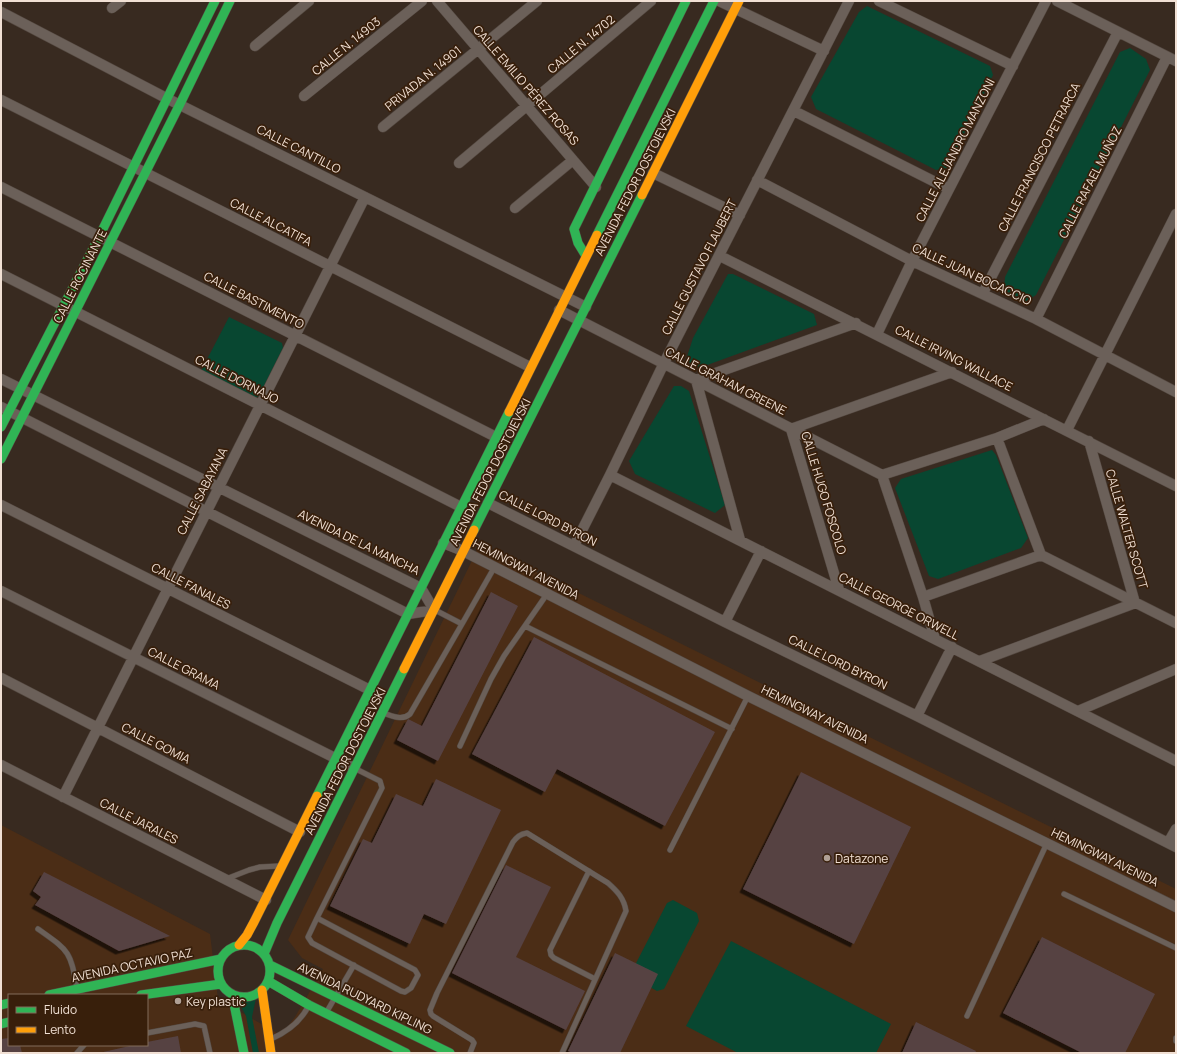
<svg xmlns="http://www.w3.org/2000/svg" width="1177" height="1054" font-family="Manrope,sans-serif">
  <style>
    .built { fill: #4b2d16; fill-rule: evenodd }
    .green { fill: #084731 }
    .building { fill: #564243; filter: url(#shadow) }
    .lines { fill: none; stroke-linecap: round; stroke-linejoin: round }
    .lane-casing { stroke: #544840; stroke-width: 6 }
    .street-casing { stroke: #544840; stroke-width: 11 }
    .fast-casing { stroke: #544840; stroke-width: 10 }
    .slow-casing { stroke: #544840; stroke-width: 10 }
    .lane { stroke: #6b6059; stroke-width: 5 }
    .street { stroke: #6b6059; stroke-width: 10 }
    .fast { stroke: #30b455; stroke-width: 9 }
    .slow { stroke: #ff9f0a; stroke-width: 9 }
    .poi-dot { fill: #b0a095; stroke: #381f0b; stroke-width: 1.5 }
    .labels { text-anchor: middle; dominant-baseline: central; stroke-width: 3.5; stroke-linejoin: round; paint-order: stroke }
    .street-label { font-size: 12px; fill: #f1e0d4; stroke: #381f0b }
    .poi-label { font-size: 12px; fill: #f1e0d4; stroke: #381f0b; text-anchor: start }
  </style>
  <defs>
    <filter id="shadow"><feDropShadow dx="-3.5" dy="3.5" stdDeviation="0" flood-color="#0009"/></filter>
  </defs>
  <rect width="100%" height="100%" fill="#382a20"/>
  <!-- built -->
  <path class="built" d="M480 544 1176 889V1053H1V825L210 934 218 999 277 1033 288 1026 295 1017 323 969 302 958 288 940ZM9 995H147V1045H9Z"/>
  <!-- green -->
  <path class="green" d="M867 6 990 66 993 75 947 168 936 170 816 109 811 97 859 12Z
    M1130 48 1146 59 1150 70 1036 295 1026 301 1004 290 1005 277 1120 52Z
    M728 274H733L814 314 817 325 699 368 686 360 693 338Z
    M229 317 282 343 283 348 259 396 254 398 201 371Z
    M674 386H681L689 391 725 505 715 513 635 474 629 461Z
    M992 450 996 455 1028 538 1021 548 938 579 929 576 895 488 901 479Z
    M673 900 697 913 699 921 664 989 657 991 634 978 632 971 667 903Z
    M731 941 891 1024 876 1053H738L686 1026Z
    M256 998 252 1017 259 1053H253L246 1016 237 999 247 1001Z"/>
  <!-- building -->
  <path class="building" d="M491 592 518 606 438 761 397 740 408 719 422 726Z
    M534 637 715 732 665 826 557 769 545 792 472 754Z
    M801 772 911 827 854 944 743 889Z
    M436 779 501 810 446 924 424 914 410 944 330 906 363 839 372 843 396 794 423 806Z
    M506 865 551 887 516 957 585 991 566 1030 452 973Z
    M44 872 170 936 119 951 35 905 41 897 33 891Z
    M1042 937 1155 994 1125 1053H1082L1003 1013Z
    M615 953 658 974 620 1053H573L568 1051Z
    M916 1022 976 1051 975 1053H902Z
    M178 1036 181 1053H99L134 1045H147V1042Z
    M9 1038V1045H20L22 1053H1V1039Z"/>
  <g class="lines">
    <defs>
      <path id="lane" d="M462 624 494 568
        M525 626 732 729
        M383 713C393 716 402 721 410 714L462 624 435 610
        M460 746 491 679 504 656 547 594
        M670 850 748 696
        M589 871 550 950 551 955 554 958 595 979
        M226 879 249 870 260 867 279 866
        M1064 894 1176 948
        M317 918 415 970 418 975 411 988 405 992 401 991 312 943 308 937Z
        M317 918 382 788 380 781 356 769
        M38 929C69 951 70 950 77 988
        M326 1013 354 965
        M967 1016 1047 843
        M147 1033 195 1024 204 1026 210 1053
        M1176 1038V1041
        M271 1039C287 1032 300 1022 308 1007
        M77 1053 84 1045
        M470 1053 474 1043 472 1040 433 1016 431 1014 430 1010 437 993 513 842C517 837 520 834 527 833L608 883C617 891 624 898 626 911L562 1053"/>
      <path id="street" d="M437 1 596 187
        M719 1 824 51
        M879 1 1013 66
        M1057 1 1176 61
        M112 8 121 1
        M1 12 168 99 586 307
        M255 46 309 1
        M304 96 422 1
        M1 100 530 367
        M794 111 949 189
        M383 127 537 1
        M459 163 651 1
        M653 173 740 215
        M757 180 912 261 1036 319 1176 392
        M1 187 496 437
        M515 208 573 160
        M720 256 1176 486
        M1 274 461 507
        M983 293 1118 32
        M559 310 882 475 923 597 935 639
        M1036 319 1167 57
        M877 334 912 261 1046 1
        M1 379 421 588 434 610 408 614 1 407
        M1067 430 1176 214
        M997 438 1041 555 1176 623
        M610 475 1176 761
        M882 475 997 438 1044 419
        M488 503 725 622 917 716 1176 847
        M1 505 370 690
        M740 540 696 380 856 323
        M443 543 463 551 748 696 1176 907
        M574 546 610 475 664 363 849 1
        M839 590 791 429 952 372
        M1 591 355 768
        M923 597 1041 555
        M725 622 761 551
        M980 661 1135 603 1089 441
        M1 678 300 832
        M1078 711 1176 669
        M917 716 952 647
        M1 765 266 900
        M63 797 365 197
        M1168 843 1176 829"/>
      <path id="fast" d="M597 235 714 1
        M586 256 578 243 574 229 686 1
        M1 427 99 237 215 1
        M1 459 180 104 230 1
        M474 530 642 195
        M317 796 509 412
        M218 971a26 26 0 1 1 52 0a26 26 0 1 1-52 0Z
        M264 954 277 923 404 669
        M270 965 450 1053
        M268 981 309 1005 406 1053
        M232 994 244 1053
        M49 995 221 959
        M141 995 221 984
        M1 1005 9 1003
        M1 1024 9 1022"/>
      <path id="slow" d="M642 195 739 1
        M509 412 597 235
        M404 669 474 530
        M239 945 247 935 254 922 317 796
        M262 990 271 1053"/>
    </defs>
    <!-- lane casing -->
    <use href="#lane" class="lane-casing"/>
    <!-- street casing -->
    <use href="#street" class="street-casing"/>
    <!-- fast casing -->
    <use href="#fast" class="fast-casing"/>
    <!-- slow casing -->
    <use href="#slow" class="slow-casing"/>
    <!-- lane -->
    <use href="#lane" class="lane"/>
    <!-- street -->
    <use href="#street" class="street"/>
    <!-- fast -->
    <use href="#fast" class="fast"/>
    <!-- slow -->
    <use href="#slow" class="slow"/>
  </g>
  <!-- markers -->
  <g class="poi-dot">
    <circle cx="827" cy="858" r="4"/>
    <circle cx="178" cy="1001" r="4"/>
  </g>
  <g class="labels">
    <!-- street labels -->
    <g class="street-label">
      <text transform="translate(581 44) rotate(-40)">CALLE N. 14702</text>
      <text transform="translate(346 46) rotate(-39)">CALLE N. 14903</text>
      <text transform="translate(423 78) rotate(-39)">PRIVADA N. 14901</text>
      <text transform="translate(526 85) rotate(49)">CALLE EMILIO PÉREZ ROSAS</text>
      <text transform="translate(299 149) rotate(27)">CALLE CANTILLO</text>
      <text transform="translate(955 150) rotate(-63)">CALLE ALEJANDRO MANZONI</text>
      <text transform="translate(1039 157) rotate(-63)">CALLE FRANCISCO PETRARCA</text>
      <text transform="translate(635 182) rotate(-63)">AVENIDA FEDOR DOSTOIEVSKI</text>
      <text transform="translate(1090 182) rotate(-63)">CALLE RAFAEL MUÑOZ</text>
      <text transform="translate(271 222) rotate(27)">CALLE ALCATIFA</text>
      <text transform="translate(699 267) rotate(-63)">CALLE GUSTAVO FLAUBERT</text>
      <text transform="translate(972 274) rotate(25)">CALLE JUAN BOCACCIO</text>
      <text transform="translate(80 276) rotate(-63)">CALLE ROCINANTE</text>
      <text transform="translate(254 300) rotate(27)">CALLE BASTIMENTO</text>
      <text transform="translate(954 358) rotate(27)">CALLE IRVING WALLACE</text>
      <text transform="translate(237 379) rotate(27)">CALLE DORNAJO</text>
      <text transform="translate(726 381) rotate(27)">CALLE GRAHAM GREENE</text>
      <text transform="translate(490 472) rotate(-63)">AVENIDA FEDOR DOSTOIEVSKI</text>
      <text transform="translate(202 491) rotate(-63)">CALLE SABAYANA</text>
      <text transform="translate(824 493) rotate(73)">CALLE HUGO FOSCOLO</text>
      <text transform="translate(548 518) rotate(27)">CALLE LORD BYRON</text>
      <text transform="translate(1127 529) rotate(74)">CALLE WALTER SCOTT</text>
      <text transform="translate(359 542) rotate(26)">AVENIDA DE LA MANCHA</text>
      <text transform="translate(526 569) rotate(27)">HEMINGWAY AVENIDA</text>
      <text transform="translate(191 586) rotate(27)">CALLE FANALES</text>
      <text transform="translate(899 606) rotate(27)">CALLE GEORGE ORWELL</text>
      <text transform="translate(838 662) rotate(26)">CALLE LORD BYRON</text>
      <text transform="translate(184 668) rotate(27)">CALLE GRAMA</text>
      <text transform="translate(815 714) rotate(26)">HEMINGWAY AVENIDA</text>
      <text transform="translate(156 743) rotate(27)">CALLE GOMIA</text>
      <text transform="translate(345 761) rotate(-63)">AVENIDA FEDOR DOSTOIEVSKI</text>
      <text transform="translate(139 821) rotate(27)">CALLE JARALES</text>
      <text transform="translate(1105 857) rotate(26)">HEMINGWAY AVENIDA</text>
      <text transform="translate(132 965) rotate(-12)">AVENIDA OCTAVIO PAZ</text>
      <text transform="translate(365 998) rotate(26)">AVENIDA RUDYARD KIPLING</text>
    </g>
    <!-- poi labels -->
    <g class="poi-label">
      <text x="835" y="858">Datazone</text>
      <text x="186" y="1001">Key plastic</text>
    </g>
  </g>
  <!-- border -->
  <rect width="1177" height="1054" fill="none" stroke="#f1e0d4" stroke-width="4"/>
  <!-- legend -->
  <rect x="8" y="994" width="140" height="52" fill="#381f0b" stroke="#826c5b"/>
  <rect x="16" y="1007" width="20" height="6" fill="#30b455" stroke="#826c5b"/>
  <text x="44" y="1014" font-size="12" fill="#f1e0d4">Fluido</text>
  <rect x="16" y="1027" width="20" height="6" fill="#ff9f0a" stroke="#826c5b"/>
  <text x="44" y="1034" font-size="12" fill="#f1e0d4">Lento</text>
</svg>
